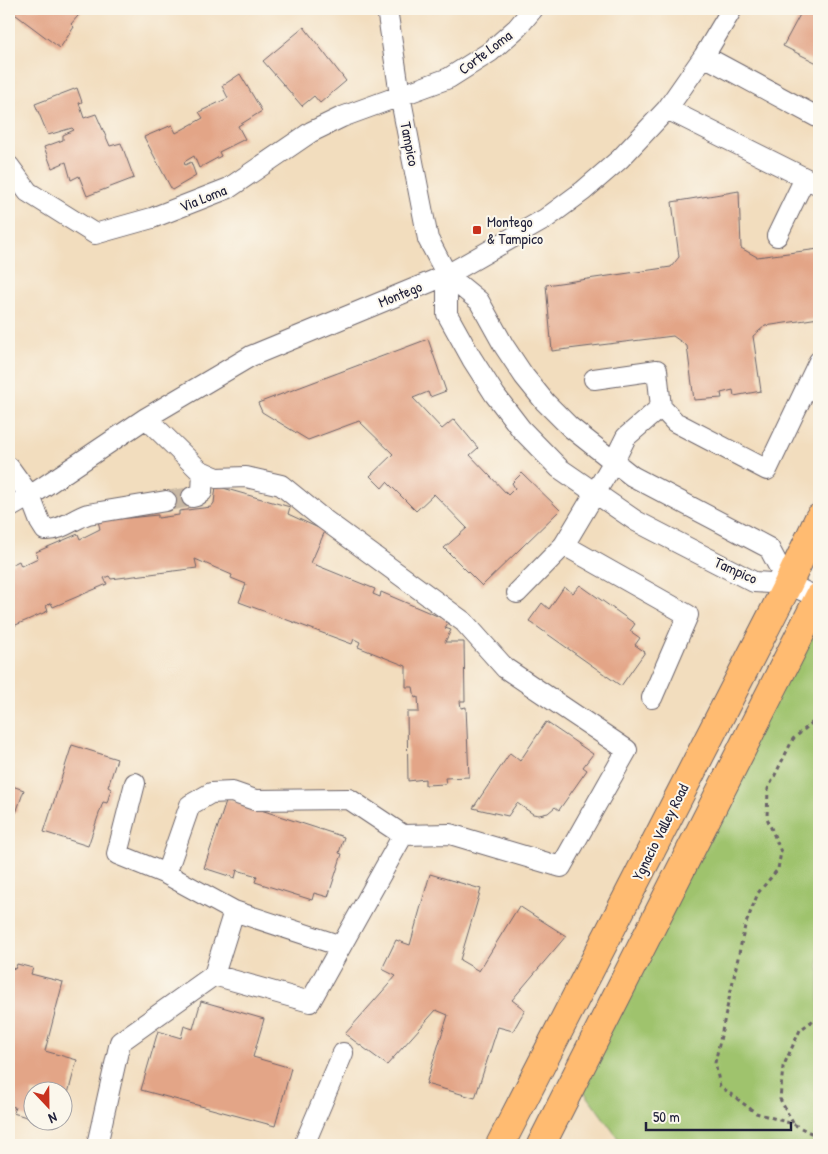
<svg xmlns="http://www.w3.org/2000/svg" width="828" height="1154" font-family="'Patrick Hand',sans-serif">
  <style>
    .green { fill: #9fc36d; stroke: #607254 }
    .building { fill: #e3a587 }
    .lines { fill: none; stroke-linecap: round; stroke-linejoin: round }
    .minor-tunnel { stroke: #c8b8a4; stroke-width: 20; stroke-dasharray: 20 10; stroke-linecap: butt }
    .minor-casing { stroke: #6b6369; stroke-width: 22 }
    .highway-casing { stroke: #6b6369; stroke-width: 30 }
    .path { stroke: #6b6369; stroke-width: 3; stroke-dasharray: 4 4; stroke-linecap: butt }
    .minor { stroke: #fff; stroke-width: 20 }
    .highway { stroke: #ffbb71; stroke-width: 28 }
    .poi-dot { fill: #c8321e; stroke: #fbf7ec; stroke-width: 2 }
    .labels { text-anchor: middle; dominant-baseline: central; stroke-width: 4; stroke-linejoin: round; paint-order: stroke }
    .street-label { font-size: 15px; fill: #22223b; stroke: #fbf7ec }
    .poi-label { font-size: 15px; fill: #22223b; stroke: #fbf7ec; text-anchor: start }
  </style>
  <rect width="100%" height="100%" fill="#fbf7ec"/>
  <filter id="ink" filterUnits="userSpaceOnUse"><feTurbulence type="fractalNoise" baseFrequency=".02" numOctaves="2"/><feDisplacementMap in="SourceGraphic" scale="10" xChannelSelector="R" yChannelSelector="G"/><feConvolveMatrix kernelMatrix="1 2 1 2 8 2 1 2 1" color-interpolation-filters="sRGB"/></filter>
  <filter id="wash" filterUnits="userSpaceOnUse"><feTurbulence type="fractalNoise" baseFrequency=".0096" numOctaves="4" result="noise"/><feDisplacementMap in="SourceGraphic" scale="20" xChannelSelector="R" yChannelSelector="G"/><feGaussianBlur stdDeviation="1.12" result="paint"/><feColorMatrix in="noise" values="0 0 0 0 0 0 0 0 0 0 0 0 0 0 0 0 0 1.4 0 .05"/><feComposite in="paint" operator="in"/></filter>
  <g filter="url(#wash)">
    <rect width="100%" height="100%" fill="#f2ddbe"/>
    <!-- green -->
    <path class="green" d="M819 597V1145H623L575 1079Z"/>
    <g id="blocks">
      <!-- building -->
      <path class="building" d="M15 9H84L71 24 74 27 60 48 12 12Z
        M803 9H819V64L783 46Z
        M304 27 346 81 320 103 314 96 302 106 263 61Z
        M240 74 262 111 238 126 245 139 219 152 221 156 199 168 194 156 184 162 185 165 191 162 196 176 172 190 144 137 172 125 176 133 203 118 199 112 228 98 222 86Z
        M77 88 82 102 79 103 84 118 96 114 110 146 121 143 134 178 87 196 79 176 71 180 66 162 52 168 44 147 63 140V135L74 130 72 128 48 135 35 104Z
        M739 191 741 248 757 257 819 249V318L765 326 753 336 761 391 734 396 733 390 721 393 722 398 694 400 687 346 673 336 552 351 546 285 671 267 679 257 672 202Z
        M428 339 446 391 430 397 428 392 413 398 442 429 454 419 478 448 470 455 508 495 515 488 512 483 522 473 560 510 482 586 444 548 467 528 434 494 416 511 387 482 382 488 370 476 393 454 359 421 308 440 262 412 258 403Z
        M216 486 290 507 288 514 325 531 311 563 375 589 373 594 380 597 381 592 449 621 445 628 451 630 445 642H464L465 701H460L461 708 466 707 469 777 445 778 446 784 425 785V779L408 781 407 712H419L418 697 415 698 413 687H406V666L358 647 360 642 354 639 352 644 239 602 246 584 231 578 232 575 195 559 197 568 111 579 109 576 104 578 107 584 53 607 51 603 46 606 48 611 9 628V566L19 561 21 566 38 558 36 552 78 534 80 539 100 529 98 521 158 515V518L179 515V511L211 507 214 503Z
        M580 585 635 624 630 631 640 638 635 645 645 652 621 686 529 621 542 603 549 609 564 587 573 593Z
        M546 722 593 754 583 767 587 770 559 810 555 807 548 813 539 815 533 814 517 803 508 816 473 808 510 753 520 761Z
        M72 745 117 759 108 787 111 789 107 803 103 802 88 846 44 832Z
        M9 785 24 790 16 813 9 810Z
        M227 799 344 837 339 853 342 854 328 897 314 893 312 900 255 882 257 876 237 870 235 878 204 868Z
        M430 874 481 889 460 960 479 971 519 906 566 936 512 1000 525 1010 513 1031 498 1027 475 1098 426 1084 448 1015 436 1010 387 1065 345 1034 396 976 382 969 396 940 410 945Z
        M17 964 33 968 31 974 63 982 45 1051 77 1060 63 1112 62 1092H32V1112L30 1118 13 1113 15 1107 9 1106V967L15 969Z
        M201 1001 264 1019 253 1057 291 1068 275 1126 141 1090 158 1031 181 1038 184 1026 193 1029Z"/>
    </g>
  </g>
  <g filter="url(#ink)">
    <use href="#blocks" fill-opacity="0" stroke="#6b6369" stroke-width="1"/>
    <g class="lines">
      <!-- minor-tunnel -->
      <path class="minor-tunnel" d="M166 501 192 497"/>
      <defs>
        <path id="minor" d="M387 9 400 95 428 239 447 275 479 301 504 346 524 376 545 402 570 427 632 476 769 548 788 584
          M704 56 819 118
          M667 109 819 185
          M9 166 28 192 95 234 152 218 229 188 311 132 342 117 449 78 490 52 517 28 533 9
          M777 236 805 178
          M447 275V314L472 359 495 395 521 429 559 468 636 521 754 582 788 584 819 598
          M594 379 657 370 661 407
          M146 418 199 470 217 478 246 477 281 485 318 515 464 622 505 668 627 750 561 867 450 834 403 835 349 799 255 800 232 792 211 793 190 805 166 874
          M9 467 30 496 40 522 45 530C61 531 73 519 88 514L166 501
          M192 497 196 496 202 492 203 472
          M9 508 30 496 146 418 251 356 447 275 545 219 583 191 620 159 667 109 704 56 732 9
          M564 545 613 463 626 437 661 407 675 422 767 470 819 361
          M517 593 564 545 688 615 652 698
          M135 783 117 854 166 874 234 911
          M214 975 310 1002 403 835
          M97 1145 120 1042 214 975 234 911 341 946
          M304 1145 343 1053"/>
        <path id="highway" d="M500 1145 788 584 819 518
          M541 1145 819 597"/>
      </defs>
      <!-- minor casing -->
      <use href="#minor" class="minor-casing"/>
      <!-- highway casing -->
      <use href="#highway" class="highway-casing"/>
      <!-- path -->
      <path class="path" d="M819 717 793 739 768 789 767 818 781 852 778 869 758 893 745 926 715 1063 720 1086 756 1113 793 1124 819 1137
        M793 1123 780 1099 783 1067 800 1030 819 1016"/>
      <!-- minor -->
      <use href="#minor" class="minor"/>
      <!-- highway -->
      <use href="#highway" class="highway"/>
    </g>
  </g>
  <!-- markers -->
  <rect class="poi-dot" x="472" y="225" width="10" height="10" rx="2.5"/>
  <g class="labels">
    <!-- street labels -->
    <g class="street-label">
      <text transform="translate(485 52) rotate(-37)">Corte Loma</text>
      <text transform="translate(410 144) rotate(79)">Tampico</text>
      <text transform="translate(203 198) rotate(-22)">Via Loma</text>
      <text transform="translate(400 294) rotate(-22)">Montego</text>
      <text transform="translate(736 570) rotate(24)">Tampico</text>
      <text transform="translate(660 832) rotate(-63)">Ygnacio Valley Road</text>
    </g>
    <!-- poi labels -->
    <g class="poi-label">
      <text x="487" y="221">Montego<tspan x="487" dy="17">&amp; Tampico</tspan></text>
    </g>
  </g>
  <!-- margin -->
  <rect width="828" height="1154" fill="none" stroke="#fbf7ec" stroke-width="30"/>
  <!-- north arrow -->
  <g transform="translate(48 1106) rotate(158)"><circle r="24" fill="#fbf7ec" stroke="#a4a2a5"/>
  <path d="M0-4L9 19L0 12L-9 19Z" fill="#c8321e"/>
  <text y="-8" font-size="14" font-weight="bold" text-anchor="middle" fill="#22223b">N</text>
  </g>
  <!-- scale -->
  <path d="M646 1122v8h145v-8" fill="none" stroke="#22223b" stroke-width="2.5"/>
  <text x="653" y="1122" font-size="15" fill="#22223b" stroke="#fbf7ec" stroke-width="4" paint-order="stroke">50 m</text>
</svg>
